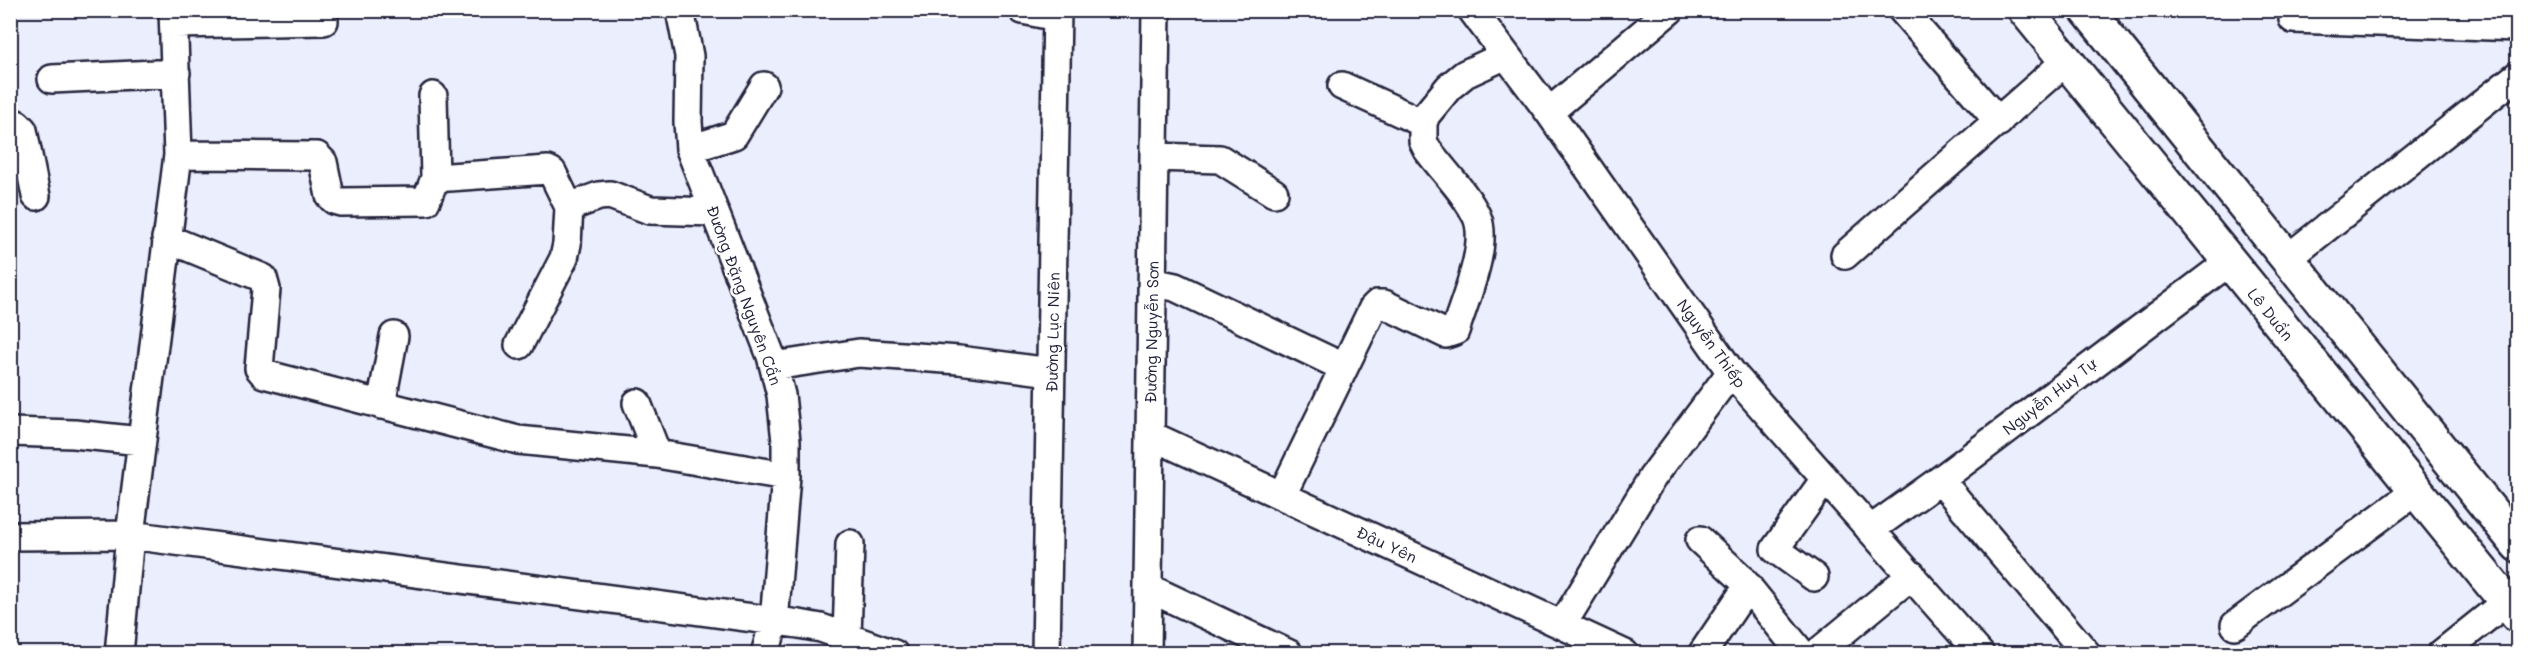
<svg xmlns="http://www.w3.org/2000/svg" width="2528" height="664" font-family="Mali,sans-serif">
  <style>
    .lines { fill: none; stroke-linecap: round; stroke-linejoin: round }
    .minor-casing { stroke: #22223b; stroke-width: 32 }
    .major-casing { stroke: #22223b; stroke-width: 38 }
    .minor { stroke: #fff; stroke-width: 27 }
    .major { stroke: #fff; stroke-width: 33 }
    .labels { text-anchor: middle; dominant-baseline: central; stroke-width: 5; stroke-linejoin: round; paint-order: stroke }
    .street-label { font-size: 16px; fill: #22223b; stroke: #fff }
  </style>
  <rect width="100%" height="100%" fill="#ebeefc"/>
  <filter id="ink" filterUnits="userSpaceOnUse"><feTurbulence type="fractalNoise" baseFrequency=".0167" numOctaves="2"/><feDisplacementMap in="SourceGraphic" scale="12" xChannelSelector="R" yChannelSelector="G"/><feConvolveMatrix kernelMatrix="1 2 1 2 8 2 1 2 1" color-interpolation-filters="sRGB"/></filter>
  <g filter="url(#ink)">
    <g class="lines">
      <defs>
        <path id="minor" d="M680 10 689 56 688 122 690 149 771 356 781 395 786 441V476L774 622 765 654
          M1023 10 1057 17
          M1472 10 1549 112 1731 372 1980 654
          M1902 10 1999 122
          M2293 19 2518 27
          M175 24 324 21
          M52 79 176 73
          M1342 86 1423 123
          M433 96 435 178
          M1549 112 1670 10
          M10 123 17 124 23 130 36 196
          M690 149 734 135 764 86
          M178 155 317 156 323 162 330 196 334 200 341 202 426 201 435 178 548 170 552 172 569 207 567 244 564 258 519 345
          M1154 157 1220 159 1274 193
          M569 207 599 196 610 195 650 210 714 212
          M166 238 263 278 266 289 259 368 264 374 518 440 657 454 786 476
          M1845 255 2066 61
          M2287 259 2518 75
          M1152 287 1156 283 1175 287 1343 367
          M774 366 859 353 959 360 1051 372
          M637 403 657 454
          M381 405 394 336
          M10 432 74 434 141 441
          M1150 435 1625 654
          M1940 480 2087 654
          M1282 495 1373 308 1377 304H1384L1446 334 1455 331C1464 301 1489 246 1477 217 1466 193 1443 171 1427 149L1423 141V123L1426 115 1449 87 1465 74 1506 55
          M1870 530 1940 480 2229 262
          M10 536 130 535 799 624 821 628 894 654
          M1700 540 1740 577 1802 654
          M1814 577 1775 549 1825 479
          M1148 585 1155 591 1289 654
          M1562 625 1652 478 1731 372
          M2235 625 2416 491
          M843 653 847 637 850 544
          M119 654 130 535 178 155 173 10
          M1046 654 1057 10
          M1147 654 1156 10
          M1702 654 1748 586
          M1816 654 1912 575
          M2441 654 2506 602"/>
        <path id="major" d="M2025 10 2518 616
          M2087 10 2518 545"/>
      </defs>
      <!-- minor casing -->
      <use href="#minor" class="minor-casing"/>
      <!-- major casing -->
      <use href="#major" class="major-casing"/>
      <!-- minor -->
      <use href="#minor" class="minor"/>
      <!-- major -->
      <use href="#major" class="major"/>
    </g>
  </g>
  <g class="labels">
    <!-- street labels -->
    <g class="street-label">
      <text transform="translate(745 295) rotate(70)">Đường Đặng Nguyên Cẩn</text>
      <text transform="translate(2271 314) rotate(51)">Lê Duẩn</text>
      <text transform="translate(1052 332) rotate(-89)">Đường Lục Niên</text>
      <text transform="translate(1151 332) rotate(-89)">Đường Nguyễn Sơn</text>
      <text transform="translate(1712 343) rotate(54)">Nguyễn Thiếp</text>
      <text transform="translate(2049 396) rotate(-38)">Nguyễn Huy Tự</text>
      <text transform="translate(1387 544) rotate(25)">Đậu Yên</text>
    </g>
  </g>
  <!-- margin -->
  <rect width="2528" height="664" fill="none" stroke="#fff" stroke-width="36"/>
  <rect x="18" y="18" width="2492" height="628" fill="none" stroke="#22223b" stroke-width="2" filter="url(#ink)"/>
</svg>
